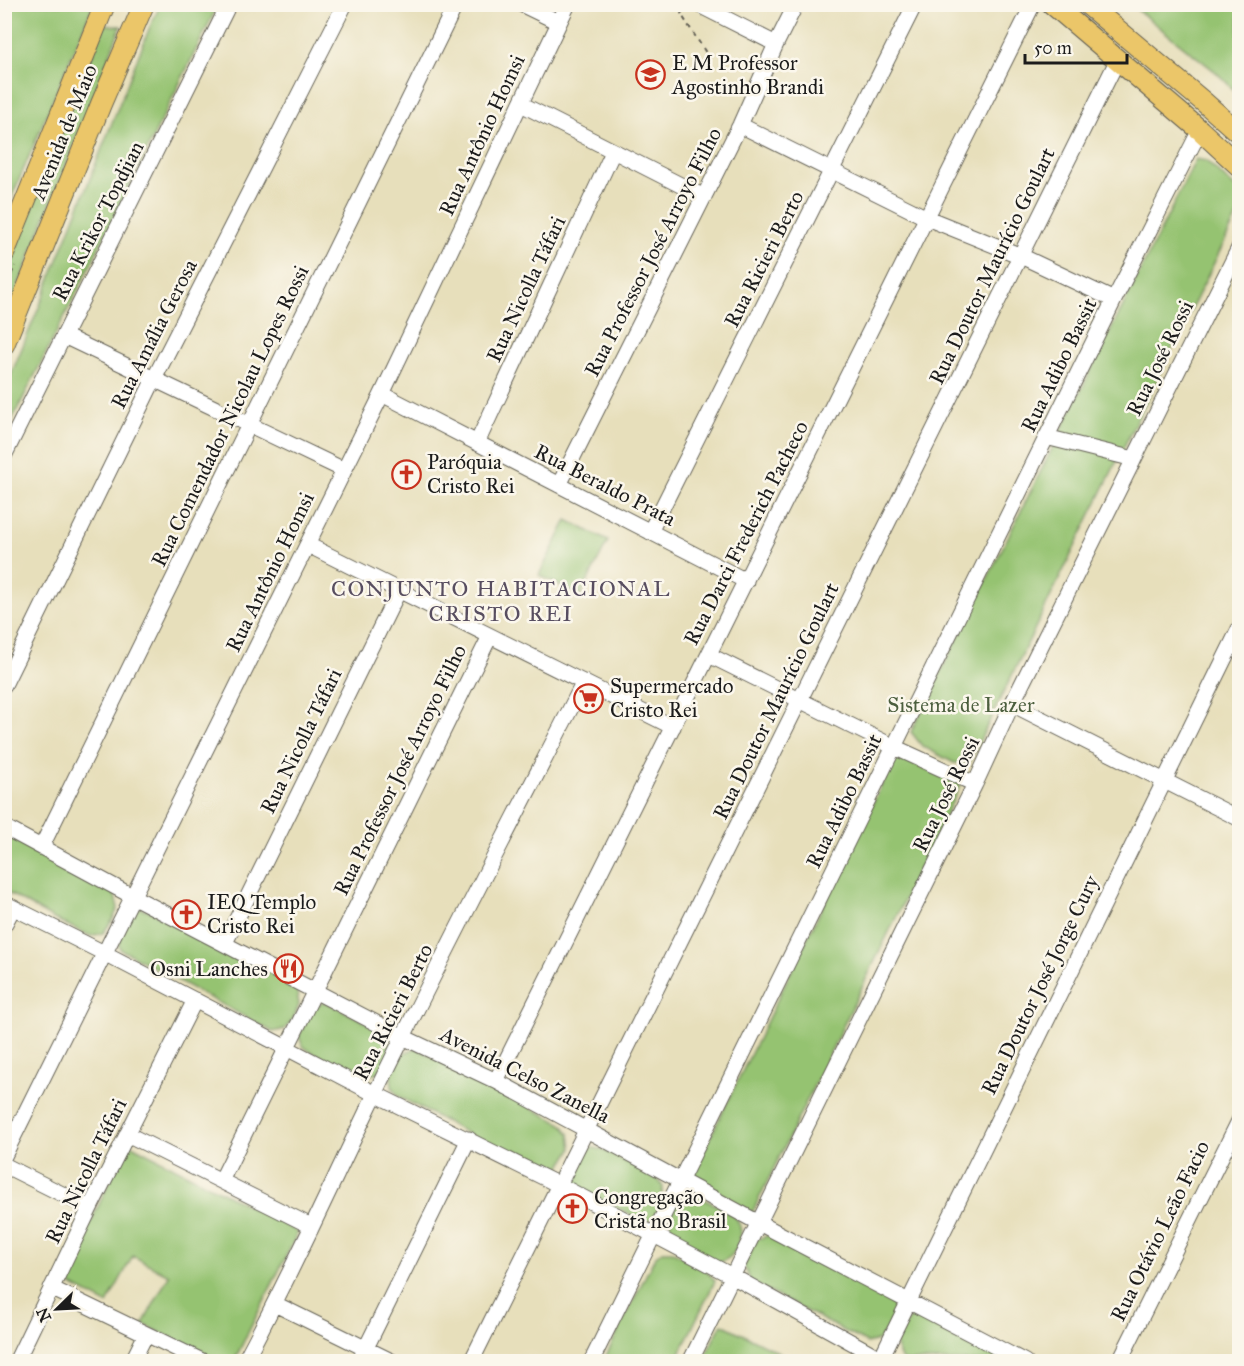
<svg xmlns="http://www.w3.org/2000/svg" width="1244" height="1366" font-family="'IM FELL Great Primer',serif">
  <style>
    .green { fill: #95c371; stroke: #587046; stroke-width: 1.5 }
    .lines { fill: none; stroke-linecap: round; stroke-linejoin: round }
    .minor-casing { stroke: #636054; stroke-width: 17 }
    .major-casing { stroke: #636054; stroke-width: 22 }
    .path { stroke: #636054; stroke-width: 2; stroke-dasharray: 4.5 4.5; stroke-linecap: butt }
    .minor { stroke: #fff; stroke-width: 15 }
    .major { stroke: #ebc669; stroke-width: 20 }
    .labels { text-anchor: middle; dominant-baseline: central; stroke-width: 5; stroke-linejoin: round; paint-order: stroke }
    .poi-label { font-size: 21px; fill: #1c1c1c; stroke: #fbf7ec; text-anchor: start }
    .street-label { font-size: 21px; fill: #1c1c1c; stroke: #fbf7ec }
    .park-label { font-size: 21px; fill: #4c5f3e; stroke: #fbf7ec }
    .neighbourhood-label { font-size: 22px; letter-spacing: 1.5px; fill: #584e60; stroke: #fbf7ec }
  </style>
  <rect width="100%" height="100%" fill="#fbf7ec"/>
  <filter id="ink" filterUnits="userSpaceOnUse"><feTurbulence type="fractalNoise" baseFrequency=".0167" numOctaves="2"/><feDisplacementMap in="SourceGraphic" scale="12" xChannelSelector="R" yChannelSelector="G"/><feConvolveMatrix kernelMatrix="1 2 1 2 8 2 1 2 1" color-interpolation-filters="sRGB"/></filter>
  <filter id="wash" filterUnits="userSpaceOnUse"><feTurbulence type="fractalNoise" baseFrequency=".008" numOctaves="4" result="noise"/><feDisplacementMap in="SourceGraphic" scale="24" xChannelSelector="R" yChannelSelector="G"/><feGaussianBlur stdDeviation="1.35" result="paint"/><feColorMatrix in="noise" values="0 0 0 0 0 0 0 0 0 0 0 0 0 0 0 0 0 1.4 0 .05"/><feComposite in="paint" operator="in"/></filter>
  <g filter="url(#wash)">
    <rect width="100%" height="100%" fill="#e7dfbb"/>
    <!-- green -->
    <path class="green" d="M5 4 93 5 5 213 4 5Z
      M161 4 218 5 85 276 5 434V389L44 295 151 24Z
      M1131 5H1239V95L1217 73Z
      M104 25 121 26 5 319V274Z
      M1196 159 1206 161 1239 191V212L969 763H954L922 746 911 732Z
      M567 520 608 541 580 596 539 575Z
      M896 756 961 784 752 1213 689 1181Z
      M4 834 114 893 118 908 112 921 103 933 91 936 54 919 5 891Z
      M139 908 148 910 291 983 297 992 299 1005 293 1019 285 1029 273 1032 120 949 118 941 132 912Z
      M326 1002 381 1030 389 1039 390 1056 381 1071 363 1078 308 1050 302 1045 299 1036 312 1007Z
      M416 1048 562 1124 570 1134 572 1149 560 1168 545 1174 509 1156 398 1096 392 1087 391 1074 397 1062 404 1053Z
      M128 1143 298 1232 234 1361H220L143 1324 169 1275 133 1256 107 1304 63 1281Z
      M593 1148 601 1149 656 1177 663 1187C660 1204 661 1211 647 1222L578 1190 571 1177 584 1151Z
      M693 1195C716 1206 751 1213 738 1245 733 1256 728 1260 717 1263L671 1236C667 1217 672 1200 693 1195Z
      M770 1235 889 1297 895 1312 886 1331 878 1340 867 1343 751 1282 744 1266 757 1239Z
      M662 1251H672L707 1271 715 1281 676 1361 603 1362 655 1257Z
      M917 1311 1014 1361H906L901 1359C900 1355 897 1350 896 1345 895 1334 910 1319 917 1311Z
      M722 1324 796 1361H702Z"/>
  </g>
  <g filter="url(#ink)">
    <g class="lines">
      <defs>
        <path id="minor" d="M521 4 558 22
          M697 4 776 44
          M521 104 704 197
          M740 125 927 218 1021 256 1114 300
          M64 336 344 470
          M382 394 746 581
          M1046 437 1134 459
          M477 443 613 152
          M4 456 229 4
          M559 485 740 125 776 44 796 4
          M650 532 915 4
          M308 545 673 727
          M709 655 894 747 975 784
          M4 685 154 379 345 4
          M1012 704 1240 819
          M4 827 132 896 403 1037 496 1081 759 1223 1025 1362
          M42 846 456 4
          M4 903 104 953 375 1094 559 1185 732 1276 887 1362
          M4 925 13 908
          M225 943 399 590
          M496 1081 1033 4
          M127 1134 311 1226
          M4 1156 382 394 568 4
          M4 1165 90 1208
          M221 1181 490 636
          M51 1288 204 1362
          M275 1304 393 1362
          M16 1362 90 1208 195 1000
          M132 1362 146 1334
          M244 1362C293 1271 335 1176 380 1084 445 949 516 816 584 682
          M359 1362 469 1139
          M471 1362 1118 59
          M591 1362 1114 300 1200 130
          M690 1362 975 784 1012 704 1240 246
          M879 1362 1240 627
          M1119 1362 1240 1119"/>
        <path id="major" d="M1052 4 1200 130 1240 167
          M1087 4 1205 103 1240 134
          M4 254 105 4
          M4 345 101 104 144 4"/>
      </defs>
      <!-- minor casing -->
      <use href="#minor" class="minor-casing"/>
      <!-- major casing -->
      <use href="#major" class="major-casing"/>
      <!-- path -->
      <path class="path" d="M683 10 681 14 710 59
        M4 291 15 266"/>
      <!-- minor -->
      <use href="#minor" class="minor"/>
      <!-- major -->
      <use href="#major" class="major"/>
    </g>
  </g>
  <!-- icons -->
  <defs>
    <symbol id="school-ring" viewBox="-11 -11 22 22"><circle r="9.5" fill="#fbf7ec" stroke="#c8321e" stroke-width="1.5"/><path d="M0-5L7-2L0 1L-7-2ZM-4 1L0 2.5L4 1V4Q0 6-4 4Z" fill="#c8321e"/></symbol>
    <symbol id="church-ring" viewBox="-11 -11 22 22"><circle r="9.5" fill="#fbf7ec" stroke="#c8321e" stroke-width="1.5"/><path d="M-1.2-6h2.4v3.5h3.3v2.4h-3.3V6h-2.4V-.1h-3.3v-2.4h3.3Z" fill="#c8321e"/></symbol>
    <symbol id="supermarket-ring" viewBox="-11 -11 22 22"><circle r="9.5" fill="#fbf7ec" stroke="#c8321e" stroke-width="1.5"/><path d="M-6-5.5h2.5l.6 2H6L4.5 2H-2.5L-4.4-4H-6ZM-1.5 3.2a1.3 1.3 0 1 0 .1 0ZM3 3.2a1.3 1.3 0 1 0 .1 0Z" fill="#c8321e"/></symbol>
    <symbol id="restaurant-ring" viewBox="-11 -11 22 22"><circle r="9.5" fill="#fbf7ec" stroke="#c8321e" stroke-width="1.5"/><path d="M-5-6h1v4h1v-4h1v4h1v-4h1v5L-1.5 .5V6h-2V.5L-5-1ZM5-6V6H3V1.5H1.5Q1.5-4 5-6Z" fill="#c8321e"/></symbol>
  </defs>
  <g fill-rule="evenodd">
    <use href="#school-ring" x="634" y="58" width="33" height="33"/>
    <use href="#church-ring" x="390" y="458" width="33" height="33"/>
    <use href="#supermarket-ring" x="572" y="682" width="33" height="33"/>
    <use href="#church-ring" x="170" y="898" width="33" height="33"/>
    <use href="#restaurant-ring" x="272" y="952" width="33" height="33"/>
    <use href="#church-ring" x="556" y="1192" width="33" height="33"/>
  </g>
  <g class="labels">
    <!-- poi labels -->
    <g class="poi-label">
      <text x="672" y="63">E M Professor<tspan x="672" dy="24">Agostinho Brandi</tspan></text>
      <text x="427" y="462">Paróquia<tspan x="427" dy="24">Cristo Rei</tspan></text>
      <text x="610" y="686">Supermercado<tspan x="610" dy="24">Cristo Rei</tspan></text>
      <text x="207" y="902">IEQ Templo<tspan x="207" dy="24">Cristo Rei</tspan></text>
      <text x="268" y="969" text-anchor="end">Osni Lanches</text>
      <text x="594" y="1197">Congregação<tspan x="594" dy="24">Cristã no Brasil</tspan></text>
    </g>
    <!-- street labels -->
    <g class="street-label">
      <text transform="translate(64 132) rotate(-68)">Avenida de Maio</text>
      <text transform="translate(482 135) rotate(-65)">Rua Antônio Homsi</text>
      <text transform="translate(98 221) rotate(-63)">Rua Krikor Topdjian</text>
      <text transform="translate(653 252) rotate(-63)">Rua Professor José Arroyo Filho</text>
      <text transform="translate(764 259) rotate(-63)">Rua Ricieri Berto</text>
      <text transform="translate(992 266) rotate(-64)">Rua Doutor Maurício Goulart</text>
      <text transform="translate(526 289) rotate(-65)">Rua Nicolla Táfari</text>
      <text transform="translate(154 334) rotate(-63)">Rua Amália Gerosa</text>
      <text transform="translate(1160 358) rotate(-64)">Rua José Rossi</text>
      <text transform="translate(1059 365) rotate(-64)">Rua Adibo Bassit</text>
      <text transform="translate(230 416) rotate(-64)">Rua Comendador Nicolau Lopes Rossi</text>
      <text transform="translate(605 485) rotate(27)">Rua Beraldo Prata</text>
      <text transform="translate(746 533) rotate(-63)">Rua Darci Frederich Pacheco</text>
      <text transform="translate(270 572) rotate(-64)">Rua Antônio Homsi</text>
      <text transform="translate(776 701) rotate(-64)">Rua Doutor Maurício Goulart</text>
      <text transform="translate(301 741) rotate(-64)">Rua Nicolla Táfari</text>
      <text transform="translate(400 770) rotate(-64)">Rua Professor José Arroyo Filho</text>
      <text transform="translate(946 794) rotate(-64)">Rua José Rossi</text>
      <text transform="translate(844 801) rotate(-64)">Rua Adibo Bassit</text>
      <text transform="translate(1040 985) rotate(-64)">Rua Doutor José Jorge Cury</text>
      <text transform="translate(393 1012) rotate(-63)">Rua Ricieri Berto</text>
      <text transform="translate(525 1075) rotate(27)">Avenida Celso Zanella</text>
      <text transform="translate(86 1171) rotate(-64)">Rua Nicolla Táfari</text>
      <text transform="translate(1160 1231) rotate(-64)">Rua Otávio Leão Facio</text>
    </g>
    <!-- park labels -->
    <g class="park-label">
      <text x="961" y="705">Sistema de Lazer</text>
    </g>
    <!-- neighbourhood labels -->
    <g class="neighbourhood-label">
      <text x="501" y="588">CONJUNTO HABITACIONAL<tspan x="501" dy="25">CRISTO REI</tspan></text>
    </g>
  </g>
  <!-- margin -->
  <rect width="1244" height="1366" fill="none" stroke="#fbf7ec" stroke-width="24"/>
  <!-- north arrow -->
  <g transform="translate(57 1309) rotate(246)" stroke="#fbf7ec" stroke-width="4.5" paint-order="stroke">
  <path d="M0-4.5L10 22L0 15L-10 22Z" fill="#1c1c1c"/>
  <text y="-9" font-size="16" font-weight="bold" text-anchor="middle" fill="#1c1c1c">N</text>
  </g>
  <!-- scale -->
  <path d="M1025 54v9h102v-9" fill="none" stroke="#1c1c1c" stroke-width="3"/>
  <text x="1034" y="54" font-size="18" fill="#1c1c1c" stroke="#fbf7ec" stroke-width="4.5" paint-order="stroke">50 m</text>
</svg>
